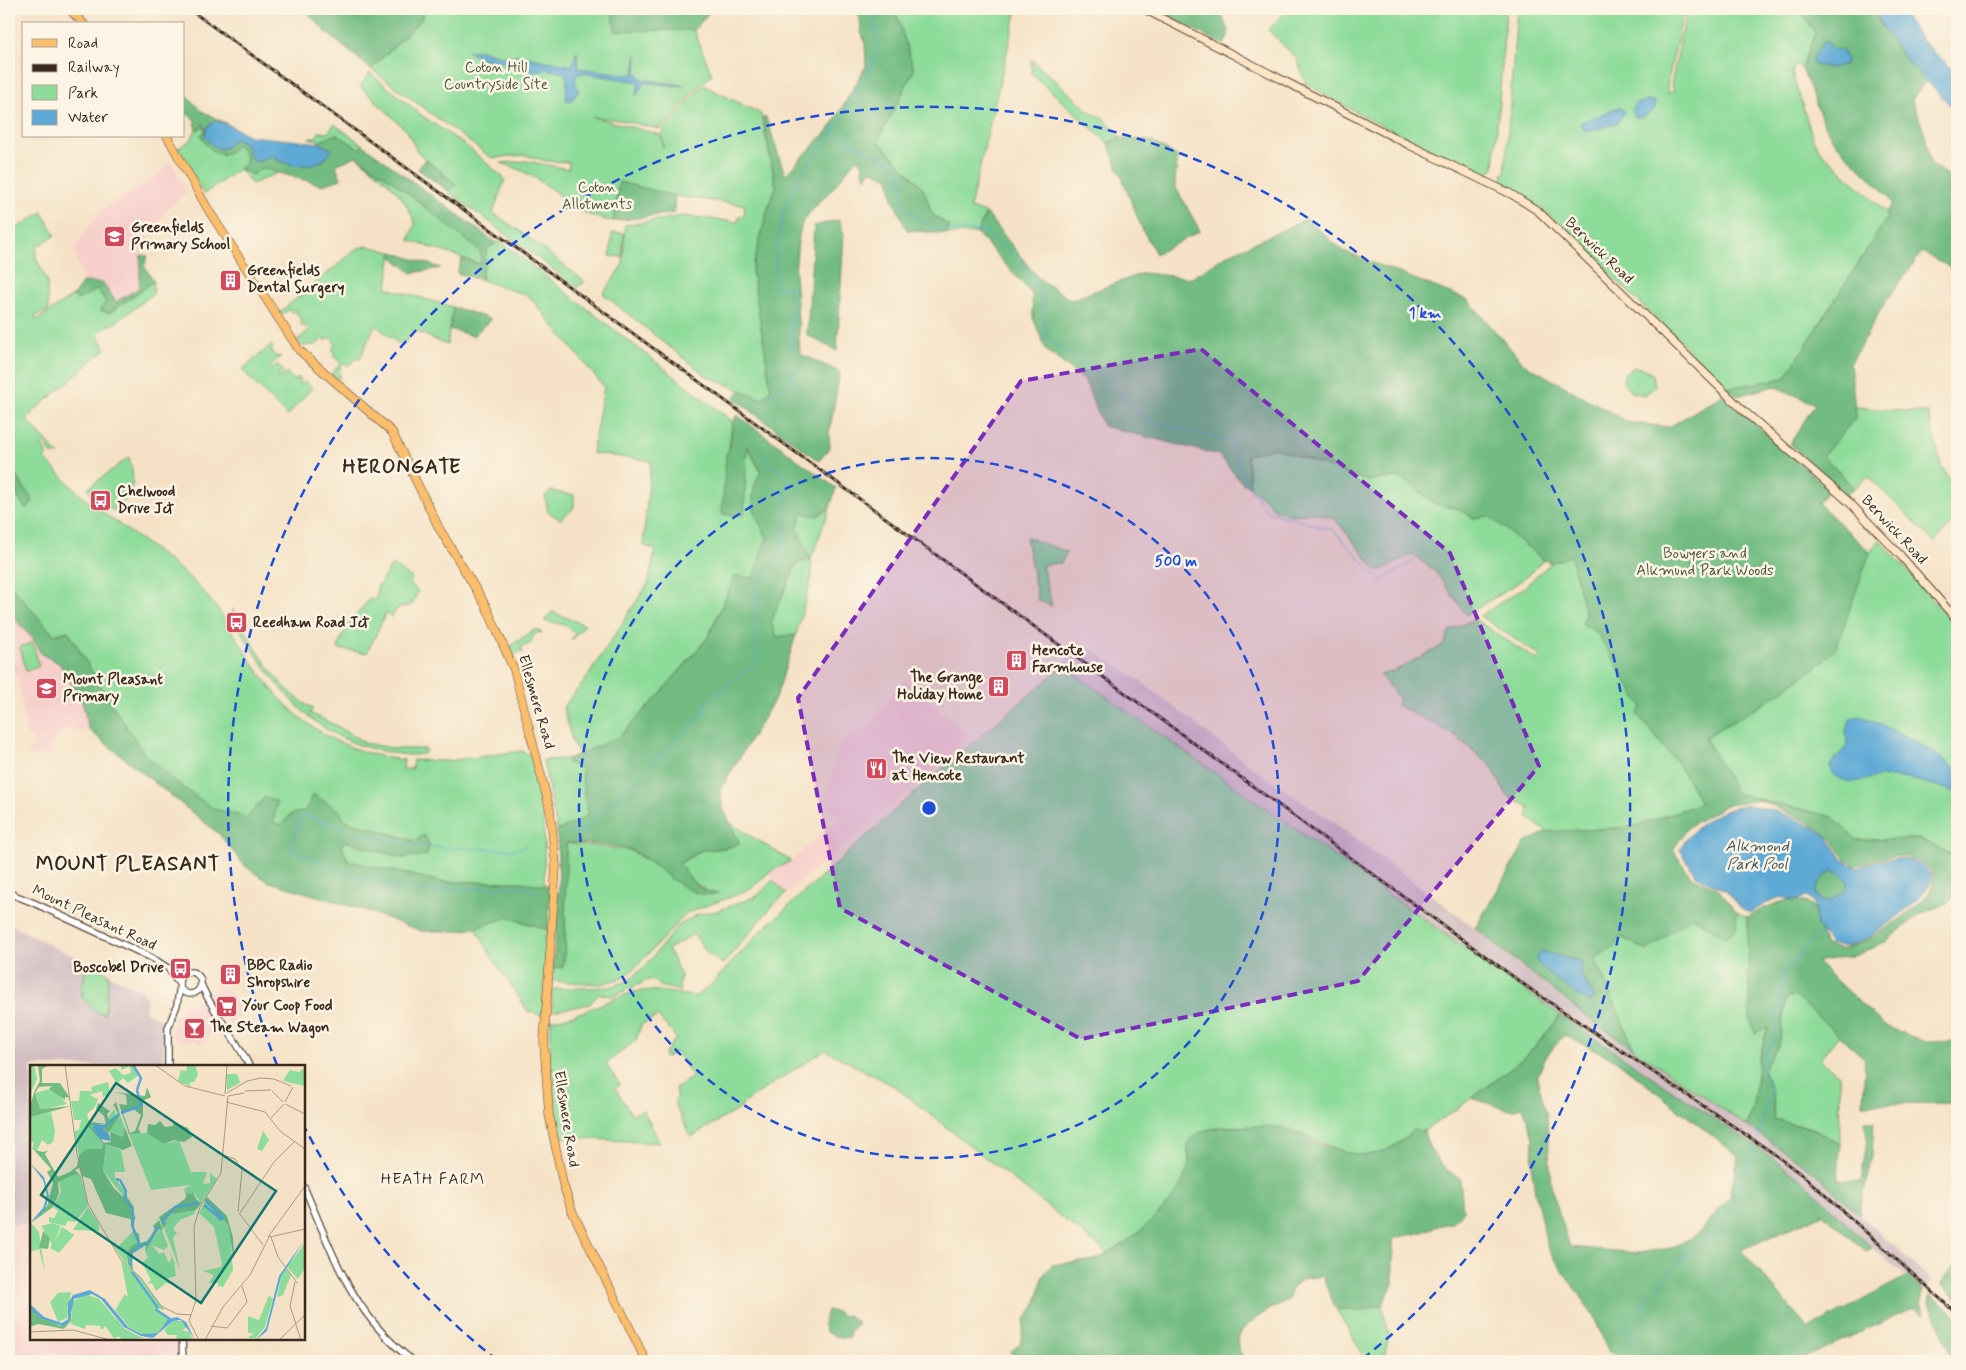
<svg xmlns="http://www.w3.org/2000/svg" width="1966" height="1370" font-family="Mynerve,sans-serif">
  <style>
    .built { fill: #f7d0cb }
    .industrial { fill: #d2bec2 }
    .green { fill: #8edc9a; stroke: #64835c }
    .forest { fill: #72bc82; stroke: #567350; fill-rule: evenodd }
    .water { fill: #5ca9d5; stroke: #4c6a7a; fill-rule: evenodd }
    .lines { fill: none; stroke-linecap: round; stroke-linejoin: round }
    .stream { stroke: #5ca9d5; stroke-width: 1 }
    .tertiary-casing { stroke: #574637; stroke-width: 8 }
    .secondary-casing { stroke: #574637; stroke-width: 9 }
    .primary-casing { stroke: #574637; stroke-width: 9 }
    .tertiary { stroke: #fff; stroke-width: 5.5 }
    .secondary { stroke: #fde5c5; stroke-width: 7 }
    .primary { stroke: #fabe6d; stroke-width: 8 }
    .rail-casing { stroke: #3b2a1e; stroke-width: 3 }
    .rail { stroke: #fcf5e5; stroke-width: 1; stroke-dasharray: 4; stroke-linecap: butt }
    .marked { fill: #7b2cbf; fill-opacity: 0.2; stroke: #7b2cbf; stroke-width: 4; stroke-dasharray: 10 6; stroke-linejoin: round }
    .ring { fill: none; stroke: #1d4ed8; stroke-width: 2.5; stroke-dasharray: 9 6 }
    .labels { text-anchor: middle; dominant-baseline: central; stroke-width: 5; stroke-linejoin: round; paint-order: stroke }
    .park-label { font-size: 15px; fill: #50563d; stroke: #fcf5e5 }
    .poi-label { font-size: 15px; font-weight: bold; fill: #3b2a1e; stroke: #fcf5e5; text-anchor: start }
    .street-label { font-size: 15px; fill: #3b2a1e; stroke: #fcf5e5 }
    .water-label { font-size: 16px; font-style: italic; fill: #47565e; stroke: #fcf5e5 }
    .neighbourhood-label { font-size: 16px; letter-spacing: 1px; fill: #3b2a1e; stroke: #fcf5e5 }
    .district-label { font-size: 20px; font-weight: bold; letter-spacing: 1px; fill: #3b2a1e; stroke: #fcf5e5 }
    .inset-river { fill: none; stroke: #5ca9d5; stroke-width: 2.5 }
    .inset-road { fill: none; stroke: #ab9883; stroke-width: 1 }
    .view { fill: #0f766e; fill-opacity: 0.15; stroke: #0f766e; stroke-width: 2.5 }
    .inset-edge { fill: none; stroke: #3b2a1e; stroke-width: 2.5 }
    .centre { fill: #1d4ed8; stroke: #fcf5e5; stroke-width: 2.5 }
    .ring-label { font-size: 15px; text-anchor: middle; font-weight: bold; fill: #1d4ed8; stroke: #fcf5e5; stroke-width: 5; stroke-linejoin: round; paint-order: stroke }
  </style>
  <rect width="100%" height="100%" fill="#fcf5e5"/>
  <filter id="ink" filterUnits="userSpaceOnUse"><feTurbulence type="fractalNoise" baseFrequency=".02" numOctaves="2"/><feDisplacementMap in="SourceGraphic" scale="10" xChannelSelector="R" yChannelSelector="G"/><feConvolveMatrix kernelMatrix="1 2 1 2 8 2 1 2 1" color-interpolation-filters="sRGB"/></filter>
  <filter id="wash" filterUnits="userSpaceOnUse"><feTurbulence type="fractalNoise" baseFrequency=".0096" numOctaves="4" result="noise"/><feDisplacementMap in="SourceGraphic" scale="20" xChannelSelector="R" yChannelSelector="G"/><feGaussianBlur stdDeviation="1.12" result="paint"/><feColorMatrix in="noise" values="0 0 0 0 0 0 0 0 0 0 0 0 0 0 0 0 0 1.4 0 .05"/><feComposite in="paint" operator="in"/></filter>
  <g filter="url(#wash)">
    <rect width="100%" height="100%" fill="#f5e2c6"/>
    <!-- built -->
    <path class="built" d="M171 162 185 189V195L166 209 144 245 139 263 140 287 116 302 103 283 83 282 74 252 76 245 101 210 151 180Z
      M9 613 34 640 41 654 59 663 82 701 89 730 73 732 65 728 51 746V755L27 756 34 742 26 733 18 675 9 677Z
      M904 680 972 737 786 894 768 873 791 861 840 818 829 809 826 800 838 748 847 739 869 724Z
      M219 985 231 994 244 1012 229 1025 206 995Z
      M193 1000 208 1006 220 1025 200 1045 196 1041 170 1038 175 1015 178 1016 182 1008Z
      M9 1224H31V1339H177L178 1361H9Z"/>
    <!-- industrial -->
    <path class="industrial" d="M1079 642 1139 680 1254 769 1332 821 1475 928 1588 1018 1813 1171 1932 1281 1923 1290 1872 1248 1803 1181 1767 1154 1609 1049 1063 666Z
      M9 924 142 991 147 999 145 1012 165 1021 163 1066H31V1224H9Z"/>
    <!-- green -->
    <path class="green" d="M425 9H712L694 30 712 75 699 86 660 129 620 120 593 117 661 135 663 148V129L703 85 761 114 776 187 768 208 752 270 771 390 761 399 705 375 603 294 623 264 625 225 684 216 738 222 739 216H744L745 205 675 196 619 182 613 221C579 218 558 190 530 175 521 170 511 166 501 163L526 161 568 169 569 162 546 161 525 155 492 158 486 154 371 69 421 20Z
      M895 9H1017L970 208 986 213 977 233 946 234 949 226 932 214 923 188 878 141 914 70Z
      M1289 9H1506L1494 168 1486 176 1373 121 1306 84 1297 59 1268 30Z
      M1517 9H1684L1667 86 1668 93 1674 91 1671 85 1687 9H1800L1815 33 1802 68 1795 64 1792 73 1813 139 1819 150 1886 212 1887 218 1785 378 1728 388 1548 214 1503 183 1502 174 1505 173Z
      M1031 59 1089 111 1104 119 1120 138 1108 143 1032 74Z
      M370 73 424 117 469 148 505 179 493 213 527 236 585 282 577 287 418 169 451 190 443 173 425 159 417 151 407 131 360 86Z
      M203 123 205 133 231 151 237 144C244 150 246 154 246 163L240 169 257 171 262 168 280 172 252 184 239 169 204 194 177 149 191 140 196 129H200Z
      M334 124 363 145 360 149 336 134 321 141 309 138 316 137 319 132 328 133Z
      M356 156 390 179 482 252 480 264 409 240 415 224C405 193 380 175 356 156Z
      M42 212 55 235 37 247 36 258 47 281 48 311 35 316 37 320 74 295 77 300 98 289 106 302 109 313 154 281 153 294 114 324 109 325 97 334 106 349 32 413 27 420 59 455 51 454 45 443 42 445 47 455 44 458C60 474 76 492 93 505 126 531 163 553 193 581 227 614 242 653 271 688 305 730 350 754 404 760L403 769H412L413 760 448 761 521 751 531 755C545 797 545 843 544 887L520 882H442L348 861 341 845 346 841 402 858 415 841 344 820 313 795 305 812 291 814 282 826 213 809 185 789 144 755 105 694 68 631 54 635 9 584V485L26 509 18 478 9 473V233Z
      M612 233H624L622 257 610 256Z
      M500 241 732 421 722 514 744 515 746 445 761 472C747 497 753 513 767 537L753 579 735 576 708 637 660 694 619 737 581 755 573 744 563 707 584 682 649 582 655 550 643 545 651 461 592 453 604 387 529 296 481 280 487 249Z
      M368 246 392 252 387 288 453 307 447 345 414 330 405 343 402 341 399 344 375 325 359 360 357 358 348 366 344 364 339 369 340 377 338 380 331 374 341 363 333 356 335 353 332 349 336 344 330 337 327 341 324 338 316 345 302 346 297 341 310 329 307 326 305 328 300 323 303 321 296 313 298 310 297 309 292 313 289 310 280 315 279 313 358 248Z
      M271 345 273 348 271 350 276 357 281 356 270 366 272 369 277 364 283 371 278 375 280 378 287 372 290 377 295 380 298 377 301 379 298 382 300 385 304 381 312 388 287 416 242 370Z
      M1634 367 1644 369 1653 375 1655 387 1644 395 1631 392 1623 383 1625 373Z
      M1855 407 1928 413 1941 465 1957 494V519L1934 542 1868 476 1854 488 1823 456 1856 417Z
      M1275 448 1367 481 1398 477 1414 486 1433 503 1460 509 1473 518 1489 515 1544 560 1522 580 1467 615 1434 570 1412 554 1378 572 1335 519 1316 513 1291 515 1275 510 1250 486 1247 455Z
      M129 457C136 482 134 493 115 510H112L87 489Z
      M551 491 574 495V508L560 519 548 512 545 496Z
      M830 508 811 559 812 576 796 635 777 637 771 622 796 564 810 559 797 529 802 513 817 516Z
      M1026 537 1067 552 1061 563 1042 565 1052 606 1038 600Z
      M1880 540 1957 627V857L1919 839 1856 840 1833 817 1737 794 1705 737 1765 703 1819 665 1870 552Z
      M1571 555 1585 614 1583 624 1597 632 1643 707 1637 714 1679 765 1701 803 1634 827 1546 832 1528 817 1529 807 1507 796 1492 767 1456 736 1397 705 1399 699 1380 675 1394 671 1444 645 1449 631 1474 619 1537 660 1540 656 1480 616 1522 589 1551 563Z
      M392 565 412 578 409 583 418 591 412 605 398 608 391 617 386 613 367 653 338 649C342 629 357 616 368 600L376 599 377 588Z
      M233 609C255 647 275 687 313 709L310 713 337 726 365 743 397 749H426L425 753C415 757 398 754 388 752 313 740 278 689 240 630L239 624 232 615Z
      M552 612 585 625 571 640 575 634 566 625 544 621Z
      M535 629 542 633 538 632 532 638 531 643 521 647 523 653 520 651 513 656 509 647Z
      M33 642 39 666 26 671 20 647Z
      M1063 666 1560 1015C1526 1065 1473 1097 1424 1131L1414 1130C1402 1141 1392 1151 1376 1154 1348 1160 1316 1138 1292 1130 1278 1126 1220 1124 1208 1130 1200 1134 1193 1142 1187 1147 1187 1151 1189 1157 1189 1162 1186 1198 1137 1238 1107 1253L894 1086 825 1050 743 1103 741 1108 691 1137 674 1103 677 1098 675 1088 693 1077 676 1052 665 1058 664 1054 676 1038 658 1016 641 1025 636 1040 606 1064 620 1085 615 1088 632 1115 643 1110 660 1143 560 1137 550 1061 551 1020C581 1017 606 999 635 992 655 987 676 995 696 996L710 986 757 935 905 801Z
      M568 759V763L581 767 587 817 557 831 543 760Z
      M730 823 791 861 768 873 753 887 741 893 687 913 634 969 623 978 601 984 554 981 553 968 563 967 565 945 566 843 630 850 691 890 713 895 690 879 679 864 702 850 726 848 739 843Z
      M773 880 786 894 775 903 723 964 707 953 694 934 668 949 681 976 679 982 680 991 660 986 651 979 613 996 598 994 590 1004 553 1011 552 994 554 989 610 987 628 981 646 965 678 926 698 914 717 911 757 896Z
      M1737 912 1747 917 1751 1018 1768 1026 1759 1060 1753 1106 1747 1126 1634 1049 1595 958 1615 946 1619 936 1647 951 1691 916 1725 937 1736 929Z
      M508 917 548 930 542 1016 528 1011 493 959 476 928Z
      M87 964 109 974 105 1014 96 1012 82 998V987Z
      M1794 995 1839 1035 1820 1060 1839 1075 1840 1144 1813 1129 1773 1119 1775 1105 1763 1069 1779 1045 1786 999Z
      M1382 1305 1389 1335 1383 1361H1367L1336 1309 1362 1310Z"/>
    <!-- forest -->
    <path class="forest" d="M304 9H425L421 20 371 69 328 34Z
      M612 9H712L694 30 615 31Z
      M854 9H895L914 70 878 141 923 188 932 214 949 226 946 234 907 230 893 200 889 178 870 170 866 178 862 171 863 163 856 159 834 187 803 220 798 240 795 272 800 354 840 372 829 434 830 448 819 461 734 398 740 390 761 399 771 390 752 270 768 208 776 187 763 118 766 117 785 175 831 127 866 66 865 42 861 32 860 18Z
      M1154 9H1219L1229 33 1224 45Z
      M1800 9H1870L1905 59 1926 80 1912 100 1925 134 1931 165 1957 180V271L1922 252 1884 304 1850 364 1856 417 1823 456 1854 488 1845 496 1790 444 1815 404 1774 386 1737 396 1728 388 1785 378 1887 218 1886 212 1892 204 1889 197 1834 142 1822 120 1802 68 1815 33Z
      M184 92 200 110 227 124 215 121 213 145 221 149 227 147 233 139C247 139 247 149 251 159L258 162 271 156C287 167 307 167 325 160L324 146 317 143 336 134 360 149 363 145 496 243 487 249 481 280 457 273 462 259 480 264 481 252 390 179 356 156 336 165 341 179 322 185 262 168 253 175 239 169 246 163V156L237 144 231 151 223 155C212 151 204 146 201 134L205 132 203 123 200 129H196L195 120 184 111Z
      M1120 138 1151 141 1177 156 1175 186 1200 231 1156 254 1143 231 1108 143Z
      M425 159 457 185 451 191 418 169Z
      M619 182 675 196 674 213 613 221Z
      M986 213 1038 278 1071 300 1143 273 1191 278 1229 254 1307 219 1343 251 1468 300 1524 364 1630 423 1669 427 1722 395 1829 489 1818 503 1870 552 1836 648 1819 665 1765 703 1705 737 1737 794 1833 817 1856 840 1919 839 1957 857V892L1949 902 1917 916 1884 943 1857 955 1816 962 1885 1026 1926 1042 1957 1041V1103L1863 1104 1865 1059 1794 995 1786 999 1779 1045 1763 1069C1771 1087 1775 1099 1773 1119L1813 1129 1840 1144 1838 1180 1861 1182 1867 1139 1865 1122H1874L1872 1156 1859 1214 1813 1171 1747 1126 1753 1106 1759 1060 1768 1027 1755 1033 1750 1018 1747 917C1768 907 1790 892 1813 906L1824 944C1830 946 1837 950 1843 949 1864 945 1919 910 1930 891 1934 885 1933 879 1933 872 1904 847 1888 857 1855 866L1844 857 1831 839 1809 823 1760 800 1726 805 1688 827 1673 850 1691 877 1717 888 1737 912 1736 929 1725 937 1691 916 1647 951 1620 936 1615 946 1595 958 1634 1049 1588 1018 1475 928 1525 843 1546 832 1634 827 1701 803 1679 765 1637 714 1642 707 1597 632 1582 624 1585 614 1571 556 1551 563 1544 560 1489 516 1473 518 1460 509 1433 503 1414 486 1398 477 1367 481 1275 448 1247 455 1250 486 1242 483 1219 455 1103 426 1085 381 1046 350 1033 318 1032 294 977 233Z
      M839 220 844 234 837 351 807 335 814 226Z
      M392 252 441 268 412 273 391 256Z
      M141 255 148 256 144 266 154 281 109 313 100 310 106 302 98 289 77 300 74 295 83 282 103 283 116 302 139 288Z
      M453 307 491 319 473 336 450 329Z
      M737 415 836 488 830 508 816 516 802 513 797 529 811 559 796 564 771 622 777 637 796 635 776 697 720 790 723 809 740 843 726 848 702 850 679 863C689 878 700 894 719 893 687 903 658 863 631 850 623 846 576 842 566 843L565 945 563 967 553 968 559 881 557 831 587 816 581 767 567 763 568 759 619 737 660 694 708 638 735 576 753 578 767 537C753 513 747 497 761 471L747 446 744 515 722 514 726 454C735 443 728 427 737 415Z
      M9 473 18 478 33 501 26 509 9 485Z
      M9 584 54 635 68 631 105 694 145 755 185 789 214 809 247 817 265 797 277 802 273 822 282 825 291 814 305 811 313 794 340 811 344 820 414 841 424 835 429 844 427 855 402 858 346 841 341 845 348 861 442 882H520L551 886 548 930 508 917 476 928 458 931H421L370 912 267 881 245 866 219 834 89 730 82 701 59 663 41 654 34 640 9 613Z
      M1831 871 1838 872 1848 881 1847 889 1831 901H1821L1816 894C1817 884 1823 878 1831 871Z
      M1560 1015 1767 1154 1803 1181 1872 1248 1866 1251 1823 1214 1741 1250 1809 1329 1907 1276 1923 1290 1921 1303 1925 1315 1914 1308 1797 1361H1624L1608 1351 1594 1317 1548 1249 1535 1192 1532 1172 1533 1138 1523 1106 1513 1111 1472 1098C1507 1072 1536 1052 1560 1015ZM1564 1035 1614 1059 1738 1156 1730 1197 1696 1236 1671 1248 1638 1253 1570 1247 1551 1187 1547 1116 1537 1078 1545 1058Z
      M1229 1127C1249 1127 1271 1124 1291 1130 1302 1133 1311 1141 1322 1145 1365 1159 1380 1161 1414 1130L1424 1131C1428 1152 1442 1168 1460 1179L1463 1212 1453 1223C1441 1224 1436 1227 1425 1231 1415 1235 1403 1235 1393 1239V1284L1382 1305 1362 1310 1336 1309 1322 1276 1303 1279 1292 1287 1289 1299C1274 1308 1233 1325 1238 1347 1240 1352 1243 1357 1246 1361H1037L1028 1357 1014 1356 1011 1351 1020 1344 1025 1319 1035 1306 1044 1274 1052 1265C1065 1262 1081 1263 1093 1260 1122 1252 1172 1207 1183 1180 1185 1175 1188 1168 1189 1162 1190 1152 1184 1146 1193 1137 1201 1129 1218 1128 1229 1127Z
      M1955 1265 1957 1266V1299L1941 1284Z
      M1931 1295 1957 1317V1361H1951L1949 1349 1929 1301Z
      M827 1310 839 1313 842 1316 848 1315 858 1323 850 1331 849 1338 834 1336 826 1332 823 1323Z"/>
    <!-- water -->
    <path class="water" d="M1873 9H1900L1922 41 1957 73V109L1949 104 1905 59 1887 34Z
      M1824 41 1827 42 1831 48 1843 51 1846 58 1845 64 1831 68 1815 65 1812 60Z
      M482 50C491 54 506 59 516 55L572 66 577 51 578 68 631 75 634 73 637 53 636 72 642 79 686 86 644 83 636 96 639 82 582 73 577 75 575 81 579 91 571 101 566 100 567 82 565 73 545 69 533 72 517 66 512 69 511 64 479 58 467 51Z
      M1650 100 1655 102V109L1642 118 1634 117 1632 109 1636 103Z
      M1619 107 1625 112 1617 123 1589 132 1583 129 1580 123Z
      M215 121 227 124 250 136 320 143 332 150C321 171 288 168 271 156L258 162 251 159C247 149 247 139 233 139L227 147 221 149 212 145 205 137 207 127Z
      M1861 716C1895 731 1929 745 1957 771V792C1934 786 1909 776 1884 777 1863 777 1854 790 1832 773L1830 765 1847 746 1846 730 1851 718Z
      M1747 805 1779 812 1817 829 1829 839 1843 860 1857 868C1885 858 1908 851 1931 873 1931 877 1932 880 1930 884 1923 900 1870 940 1852 945 1845 948 1837 946 1830 944L1817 926 1814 903 1807 897 1794 901 1781 897 1772 900 1750 913 1740 907 1726 890 1696 876 1680 849C1695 823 1719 810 1747 805ZM1831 871 1838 872 1848 881 1847 889 1831 901H1821L1816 894C1817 884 1823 877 1831 871Z
      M1542 951 1582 962 1580 973 1595 998 1588 1002C1569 990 1551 976 1535 960Z"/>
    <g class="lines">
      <!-- stream -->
      <path class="stream" d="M832 132 892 163 902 172V206L932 229 984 231 1025 265 1043 296 1045 338 1106 378 1147 420 1232 442 1245 481 1268 512 1333 530 1381 581 1414 561
        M764 399 793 379 790 287 776 289 777 249 783 212 800 177 832 132 871 67 877 47 876 23 870 9
        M570 834 580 833 704 714V704L756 663 758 582 781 557 788 478 767 462 759 450
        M527 846 512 850 417 846 351 831 306 816 300 817 295 836 289 846 294 852 379 884 428 893 442 890 525 886 538 893
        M1758 1139 1771 1091 1760 1067 1775 1036 1783 974 1810 942 1821 934
        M1657 1361 1623 1326 1682 1259 1722 1229 1756 1145"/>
    </g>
  </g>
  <g filter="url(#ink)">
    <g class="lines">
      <defs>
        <path id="tertiary" d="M9 893 34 903 152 958 168 968 187 973
          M168 968 179 984
          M179 983a11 11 0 1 1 22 0a11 11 0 1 1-22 0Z
          M201 984C213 1014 236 1037 249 1066
          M168 1066V1028L177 1005 180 985
          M304 1187C334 1256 351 1313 413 1361
          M182 1339 183 1361"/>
        <path id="secondary" d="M1144 9 1409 145 1511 194 1538 211 1745 412 1849 502 1901 556 1957 620"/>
        <path id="primary" d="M69 9 84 24
          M167 136 209 211 299 350 392 432 439 528 486 606 514 670 550 810 556 866 544 1041 549 1114 563 1184 572 1211 646 1361"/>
      </defs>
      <!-- tertiary casing -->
      <use href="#tertiary" class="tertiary-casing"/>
      <!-- secondary casing -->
      <use href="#secondary" class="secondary-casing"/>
      <!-- primary casing -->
      <use href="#primary" class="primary-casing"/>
      <!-- tertiary -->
      <use href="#tertiary" class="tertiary"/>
      <!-- secondary -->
      <use href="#secondary" class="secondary"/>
      <!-- primary -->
      <use href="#primary" class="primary"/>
      <defs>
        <path id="rail" d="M189 9 1533 991 1770 1151 1806 1178 1957 1314"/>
      </defs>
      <!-- rail casing -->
      <use href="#rail" class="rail-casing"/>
      <!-- rail -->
      <use href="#rail" class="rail"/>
    </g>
  </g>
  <!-- marked area -->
  <path class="marked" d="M1201 349 1450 553 1539 766 1358 981 1081 1039 840 908 798 698 1021 381Z"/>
  <!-- distance rings -->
  <g class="ring">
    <circle cx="929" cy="808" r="350"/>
    <path d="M497 1360A701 701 0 0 1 304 1126M277 1065A701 701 0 1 1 1361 1360"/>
  </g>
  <!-- icons -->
  <defs>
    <symbol id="school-square" viewBox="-11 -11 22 22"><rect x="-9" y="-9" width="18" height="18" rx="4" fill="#d1495b" stroke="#fcf5e5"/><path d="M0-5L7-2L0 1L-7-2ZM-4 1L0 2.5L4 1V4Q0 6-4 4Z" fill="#fff"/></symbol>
    <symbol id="building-square" viewBox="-11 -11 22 22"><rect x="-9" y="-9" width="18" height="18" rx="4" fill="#d1495b" stroke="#fcf5e5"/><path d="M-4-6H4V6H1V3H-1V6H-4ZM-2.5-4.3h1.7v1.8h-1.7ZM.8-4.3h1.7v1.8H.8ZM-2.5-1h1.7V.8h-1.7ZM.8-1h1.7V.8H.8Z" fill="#fff"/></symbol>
    <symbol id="bus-square" viewBox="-11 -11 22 22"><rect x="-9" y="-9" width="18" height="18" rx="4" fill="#d1495b" stroke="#fcf5e5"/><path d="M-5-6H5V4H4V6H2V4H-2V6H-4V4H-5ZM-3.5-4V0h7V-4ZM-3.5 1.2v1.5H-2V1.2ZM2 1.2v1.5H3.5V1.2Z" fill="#fff"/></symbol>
    <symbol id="restaurant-square" viewBox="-11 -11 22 22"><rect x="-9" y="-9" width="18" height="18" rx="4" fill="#d1495b" stroke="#fcf5e5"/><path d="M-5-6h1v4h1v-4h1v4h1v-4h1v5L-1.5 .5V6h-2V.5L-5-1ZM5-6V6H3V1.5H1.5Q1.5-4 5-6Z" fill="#fff"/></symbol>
    <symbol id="supermarket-square" viewBox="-11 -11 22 22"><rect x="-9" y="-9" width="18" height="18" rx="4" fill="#d1495b" stroke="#fcf5e5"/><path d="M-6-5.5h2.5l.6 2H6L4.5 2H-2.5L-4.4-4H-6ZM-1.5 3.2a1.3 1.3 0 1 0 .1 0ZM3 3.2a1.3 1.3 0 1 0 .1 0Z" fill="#fff"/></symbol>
    <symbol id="bar-square" viewBox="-11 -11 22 22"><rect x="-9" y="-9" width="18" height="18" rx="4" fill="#d1495b" stroke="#fcf5e5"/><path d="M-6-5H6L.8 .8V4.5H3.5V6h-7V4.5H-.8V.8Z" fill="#fff"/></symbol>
  </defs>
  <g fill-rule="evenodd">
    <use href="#school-square" x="102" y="224" width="25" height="25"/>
    <use href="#building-square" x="218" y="268" width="25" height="25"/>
    <use href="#bus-square" x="88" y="488" width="25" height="25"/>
    <use href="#bus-square" x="224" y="610" width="25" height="25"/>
    <use href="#building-square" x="1004" y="648" width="25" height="25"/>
    <use href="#building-square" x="986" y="674" width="25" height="25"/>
    <use href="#school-square" x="34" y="676" width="25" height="25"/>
    <use href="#restaurant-square" x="864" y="756" width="25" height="25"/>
    <use href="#bus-square" x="168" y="956" width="25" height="25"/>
    <use href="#building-square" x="218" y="962" width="25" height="25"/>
    <use href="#supermarket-square" x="214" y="994" width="25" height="25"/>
    <use href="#bar-square" x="182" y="1016" width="25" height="25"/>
  </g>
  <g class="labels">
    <!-- park labels -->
    <g class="park-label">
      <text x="496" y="68">Coton Hill<tspan x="496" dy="17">Countryside Site</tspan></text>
      <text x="597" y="188">Coton<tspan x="597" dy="17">Allotments</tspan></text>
      <text x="1705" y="554">Bowyers and<tspan x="1705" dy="17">Alkmund Park Woods</tspan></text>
    </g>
    <!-- poi labels -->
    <g class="poi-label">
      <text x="131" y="228">Greenfields<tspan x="131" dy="17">Primary School</tspan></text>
      <text x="247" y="271">Greenfields<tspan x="247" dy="17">Dental Surgery</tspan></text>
      <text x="117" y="492">Chelwood<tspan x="117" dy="17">Drive Jct</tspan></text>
      <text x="253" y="623">Reedham Road Jct</text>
      <text x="1032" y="651">Hencote<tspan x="1032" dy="17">Farmhouse</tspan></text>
      <text x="983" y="678" text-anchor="end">The Grange<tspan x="983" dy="17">Holiday Home</tspan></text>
      <text x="63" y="680">Mount Pleasant<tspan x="63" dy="17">Primary</tspan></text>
      <text x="892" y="759">The View Restaurant<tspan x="892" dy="17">at Hencote</tspan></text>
      <text x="247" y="966">BBC Radio<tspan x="247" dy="17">Shropshire</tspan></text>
      <text x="164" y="968" text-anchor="end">Boscobel Drive</text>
      <text x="242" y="1006">Your Coop Food</text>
      <text x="210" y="1028">The Steam Wagon</text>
    </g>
    <!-- street labels -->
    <g class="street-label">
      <text transform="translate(1599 251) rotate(44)">Berwick Road</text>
      <text transform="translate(1894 530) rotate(47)">Berwick Road</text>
      <text transform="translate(536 702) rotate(74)">Ellesmere Road</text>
      <text transform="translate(94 918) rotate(25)">Mount Pleasant Road</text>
      <text transform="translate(566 1119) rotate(81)">Ellesmere Road</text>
    </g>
    <!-- water labels -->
    <g class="water-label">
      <text x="1757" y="846">Alkmond<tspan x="1757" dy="18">Park Pool</tspan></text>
    </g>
    <!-- neighbourhood labels -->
    <g class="neighbourhood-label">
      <text x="433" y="1179">HEATH FARM</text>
    </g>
    <!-- district labels -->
    <g class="district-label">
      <text x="402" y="467">HERONGATE</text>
      <text x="128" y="864">MOUNT PLEASANT</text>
    </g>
  </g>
  <!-- overview -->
  <g transform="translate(30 1065)">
    <rect width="275" height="275" fill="#f5e2c6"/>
    <path d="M0 0H4L7 14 0 29ZM90 0H103L109 10 98 18 93 13 87 19 79 6 86 3 93 10 101 8 100 1 92 5ZM156 0H165L168 10 164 17 159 18 161 22 148 16 151 5 157 6ZM275 2V21L253 16 260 5 269 7ZM196 9H207L210 18 197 25ZM78 17 80 29 73 32 72 26 60 30 68 34 65 42 57 49 61 64 73 78 72 84 49 90 44 66 49 65 51 55H44L41 36H49L50 26H62L61 22ZM19 24 24 25 37 39 10 45 5 28ZM84 44 87 54 90 50 95 63 93 72 79 67 85 54 79 58 78 53ZM21 47 25 66 23 77 18 80 12 75 7 86 2 84 4 78 0 75V52ZM233 66 239 75 232 86 227 84ZM106 68H122L134 79 149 75 161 107H177L173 119 180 118V108L187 114 171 138 163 127V130L156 131 154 124 160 120 121 125 99 69ZM76 79 91 85 95 107H85V113L95 126 94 132 73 106ZM46 109 51 111 58 141 45 157 38 156 35 161 19 157V152L24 153 28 146 23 142 31 127 29 116ZM175 136 190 149 183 146 198 160 200 168 203 205 193 222 188 221V218H179L184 210 173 206 191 202 192 198 184 162 169 148ZM58 142 69 159V166L43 165ZM161 144H165L164 149 150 155 143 164 147 168 143 173 150 205 134 163 140 156 134 160 135 158 141 149ZM1 158 9 167 15 208 9 184 0 187ZM22 158 31 161 24 178 32 162 44 170 29 188 20 183 22 179 11 161ZM131 163 138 181 134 185 121 180 130 189 134 187 139 198 142 193 139 183 146 201 144 198 146 211 136 214 142 220 136 218 126 226 122 218 117 219 121 215 112 198 118 192 115 187 118 180ZM104 165 107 178 100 182 97 201 82 179 88 182ZM275 178V203L268 214 257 202ZM91 196 108 210 135 245 123 243 139 253 128 268 111 269 99 262 85 245 95 229 98 232ZM256 204 261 210 253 230 247 232 251 212ZM41 227 37 253 28 257 20 237 28 228ZM56 229 69 234 95 264 113 273 90 275 91 272H86L85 275 75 261 73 264H70L71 261 56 260 55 264 41 259 42 237ZM239 230 243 234 235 262 226 273H218L224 268H218V251L229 255ZM143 256H152L157 262 152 265 159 267 163 275H146L147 270H138L134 265Z" fill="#8edc9a"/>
    <path d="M8 0 17 1 12 4V18H30L40 33 35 32V35L19 24 22 21 9 22 5 28 10 44 41 41 1 52 0 41 5 25 10 16ZM117 22 121 32 113 36V51L108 64 111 68 99 69 87 33 89 39 97 40 96 30 85 27 115 31ZM103 44 111 50 105 66 100 68 93 48ZM86 37 90 50 79 67 73 65V59L61 61 74 78 81 77 80 67 93 72 95 63 102 81 93 85 76 79 73 106 83 122 92 131 96 130 104 142V165L100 154 76 148 61 114 52 111 49 103 45 105 51 111 46 109 28 117 29 128 23 142 1 158 17 141 23 118 17 107 21 104 4 85 14 87 18 85 15 89 28 112 40 107 47 101 49 90 57 84H72L73 78 58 61 62 57 76 59 74 51 66 44 68 38 80 46 77 49 80 58 88 49 84 40 80 44ZM130 56 135 62 143 61 144 57 158 63 162 72 154 77 144 75 134 79 117 68 118 59 125 60ZM161 125 163 127 166 134 171 138 177 132 197 151 203 173 204 195 198 160 193 155 189 156 182 145 189 148 174 135 166 145 141 149 134 159 140 156 133 163 129 152 155 134 157 128 163 130ZM129 155 133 165 129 164 115 186 116 180 102 189 103 206 98 199 97 190 100 182 107 178 106 167 109 169 110 178 117 176 125 165 123 161ZM13 166 20 173 18 184 9 183ZM41 238V256L34 264 8 259 0 262V244L30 261 39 257Z" fill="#72bc82" fill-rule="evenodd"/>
    <path d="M65 59 74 60 73 65 78 67 81 76 70 74 62 62ZM0 98 14 112 19 131 15 145 0 158 13 143 17 130 13 115ZM275 174 251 212 237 266 226 275 236 263 249 211ZM60 225 75 234 98 262 111 269 128 268 138 254 147 252 156 257 165 275 151 255 143 256 123 273 111 271 94 262 71 234 62 229 44 234 39 257 32 261 10 253 0 244V239L14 252 32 258 38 254V238L43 230Z" fill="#5ca9d5"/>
    <path class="inset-river" d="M91 48 111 41 107 25 111 13 103 0M74 62 89 49M86 114 90 115 96 126 95 134 100 140 104 153 102 160 110 181M174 140 191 154 193 153 176 136M134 159 133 155 145 142 169 138M100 201 102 186 119 177 127 163H130M102 207 128 243M125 244 140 254"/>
    <path class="inset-road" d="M35 0 47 88 58 139 91 195 111 213 131 241 147 249 161 250M125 0 155 21 195 31M215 26 241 25M242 26 253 37M197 28 217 16 231 13 244 14 261 21M195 29 197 0M198 31 214 28M196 37 235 47 250 66 275 84M255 37 263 22M255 39 275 49M241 53 254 39M193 90 205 94 212 105 208 147M209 148 233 180M210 148 244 97 264 77M238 172 275 121M240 172 275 164M241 172 248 192 266 216M268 218 265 217 260 241 271 275M181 261 197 263 217 237 212 221M0 267 43 265 80 275M169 275 159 256 166 235 164 162 170 142 191 108 198 31M175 275 193 242 220 210 240 170M249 275 275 250"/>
    <path class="view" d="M86 18 246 126 171 238 11 130Z"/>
    <rect width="275" height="275" class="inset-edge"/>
  </g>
  <circle cx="929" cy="808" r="8" class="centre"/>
  <g class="ring-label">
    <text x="1425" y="318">1 km</text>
    <text x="1176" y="566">500 m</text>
  </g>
  <!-- margin -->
  <rect width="1966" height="1370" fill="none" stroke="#fcf5e5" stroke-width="30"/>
  <!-- legend -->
  <rect x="22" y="22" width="162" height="115" fill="#fcf5e5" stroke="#afa495"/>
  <rect x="32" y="39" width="25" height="8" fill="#fabe6d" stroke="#afa495"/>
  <text x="68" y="48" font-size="15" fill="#3b2a1e">Road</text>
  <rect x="32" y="64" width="25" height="8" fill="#3b2a1e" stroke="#afa495"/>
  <text x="68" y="72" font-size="15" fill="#3b2a1e">Railway</text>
  <rect x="32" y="85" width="25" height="15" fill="#8edc9a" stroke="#afa495"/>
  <text x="68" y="98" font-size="15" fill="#3b2a1e">Park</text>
  <rect x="32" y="110" width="25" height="15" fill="#5ca9d5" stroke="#afa495"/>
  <text x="68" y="122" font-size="15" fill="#3b2a1e">Water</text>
</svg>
